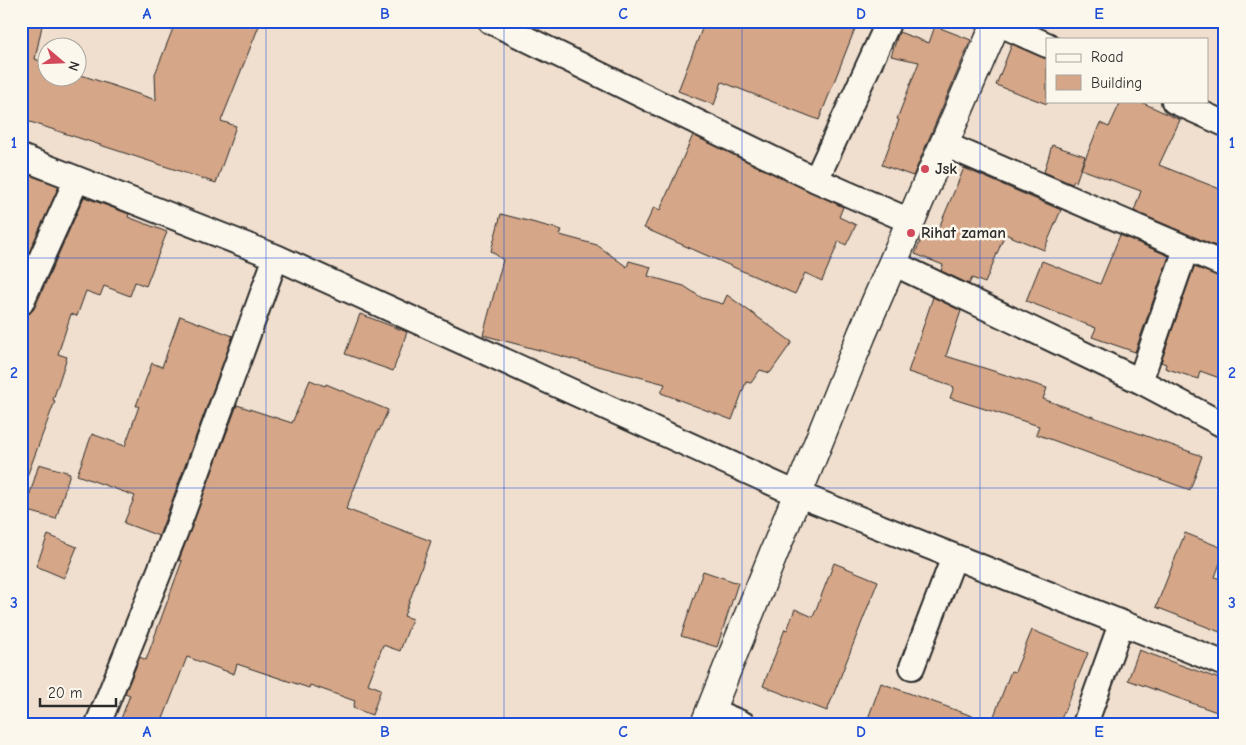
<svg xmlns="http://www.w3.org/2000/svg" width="1246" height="745" font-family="'Comic Neue',sans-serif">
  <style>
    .building { fill: #d5a687; stroke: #2b2b2b }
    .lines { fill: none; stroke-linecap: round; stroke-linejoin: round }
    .minor-casing { stroke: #2b2b2b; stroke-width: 28 }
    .secondary-casing { stroke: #2b2b2b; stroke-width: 31 }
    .minor { stroke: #fbf7ec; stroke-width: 24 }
    .secondary { stroke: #fbf7ec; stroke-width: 28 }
    .grid { fill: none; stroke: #1d4ed8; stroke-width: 1; stroke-opacity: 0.55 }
    .poi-dot { fill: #d1495b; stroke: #fbf7ec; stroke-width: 2 }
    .labels { text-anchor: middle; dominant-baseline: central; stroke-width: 5; stroke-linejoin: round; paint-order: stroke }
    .poi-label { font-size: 16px; font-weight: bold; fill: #2b2b2b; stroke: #fbf7ec; text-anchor: start }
    .neatline { fill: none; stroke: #1d4ed8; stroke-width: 2 }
    .grid-label { font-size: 16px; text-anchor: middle; font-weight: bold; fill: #1d4ed8 }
  </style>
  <rect width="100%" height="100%" fill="#f0dfce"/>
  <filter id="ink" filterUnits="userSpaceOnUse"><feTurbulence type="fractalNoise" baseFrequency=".02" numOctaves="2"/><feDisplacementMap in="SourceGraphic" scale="10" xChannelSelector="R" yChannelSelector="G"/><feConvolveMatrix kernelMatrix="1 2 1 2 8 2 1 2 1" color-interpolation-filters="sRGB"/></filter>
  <g filter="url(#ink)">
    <!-- building -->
    <path class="building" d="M21 21H43L35 59 48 64V78H78V74L156 100 155 74 176 21H261L221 121 236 126 216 183 21 119Z
      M705 21H800L818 28 821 21H858L819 120 722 82 714 105 678 91Z
      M935 26 971 40 913 176 882 165 899 120 897 119 919 62 891 56 899 32 929 43Z
      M1012 44 1047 59V104L996 85Z
      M1121 101H1139L1180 120 1159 165 1225 191V250L1134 211 1141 191 1081 169 1100 123 1109 127Z
      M693 135 843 207 839 217 856 225 846 245 839 241 822 281 805 273 795 294 644 228 654 207 660 210Z
      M1052 145 1085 156 1076 182 1074 181 1072 184 1044 172Z
      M964 168 1061 210 1044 250 1005 234 985 283 972 278 969 284 941 271 943 265 915 254 924 232 935 237Z
      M21 172 59 186 24 264 21 263Z
      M84 197 129 214 128 217 167 232 146 286 135 282 130 296 104 286 100 296 86 291 77 316 71 314 58 354 67 357 53 400 55 401 23 487 21 486V317L29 314 34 309Z
      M501 214 562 230 560 235 597 245 627 267 629 261 651 267 648 276 684 286 702 298 723 304 727 295 792 342 770 373 760 370 751 383 746 382 732 420 661 393 665 384 483 335 503 260 491 251Z
      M1120 235 1169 256 1135 352 1092 337 1096 328 1026 301 1042 261 1100 284Z
      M1194 267 1225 278V380L1200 371 1198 379 1165 368 1166 364 1161 362Z
      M933 297 961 311 946 356 1047 388 1043 399 1202 456 1190 490 1036 434 1039 426 950 398 954 387 908 372Z
      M360 314 407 332 393 371 345 354Z
      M180 316 233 336 159 536 124 523 135 496 77 475 92 434 125 446 139 406H136L152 363 162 367Z
      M310 380 325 386 326 384 388 410 379 431 378 430 346 509 431 541 404 616 412 619 400 651 383 645 368 684 381 689 372 715 353 708 355 701 310 685 309 688 237 664 234 674 187 657 161 724H119L130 695 125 693 140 657 146 660 182 561 179 560 237 405 292 423Z
      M39 464 70 473 56 519 25 510Z
      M1185 533 1225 549 1215 577 1225 581V634L1156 607Z
      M48 535 77 547 64 578 36 566Z
      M834 563 878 581 827 711 763 686 785 629 787 630 795 609 813 617Z
      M703 571 738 583 717 647 681 636Z
      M1032 630 1088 653 1059 724H991L1011 671 1015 672Z
      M1139 650 1225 681V715L1128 680Z
      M881 683 986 721V724H866Z"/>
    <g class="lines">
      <defs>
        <path id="minor" d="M490 21 816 180 910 221
          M993 21 1047 45
          M1174 101 1225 124
          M944 144 1225 265
          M21 157 276 257 797 494 1225 664
          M816 180 889 21
          M893 263 1140 381 1225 426
          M21 303 77 179
          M1140 381 1186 249
          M912 667 954 557
          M710 710 743 724
          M98 724 179 523 276 257
          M1085 724 1121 624"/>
        <path id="secondary" d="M705 724 862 334 997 21"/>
      </defs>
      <!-- minor casing -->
      <use href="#minor" class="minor-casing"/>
      <!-- secondary casing -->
      <use href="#secondary" class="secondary-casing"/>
      <!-- minor -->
      <use href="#minor" class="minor"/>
      <!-- secondary -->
      <use href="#secondary" class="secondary"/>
    </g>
  </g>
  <!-- grid -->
  <path class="grid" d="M266 21V724M504 21V724M742 21V724M980 21V724M21 258H1225M21 488H1225"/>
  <!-- markers -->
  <g class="poi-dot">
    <circle cx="925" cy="169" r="5"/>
    <circle cx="911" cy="233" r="5"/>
  </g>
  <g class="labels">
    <!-- poi labels -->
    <g class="poi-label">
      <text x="935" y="169">Jsk</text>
      <text x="921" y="233">Rihat zaman</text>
    </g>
  </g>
  <!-- margin -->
  <rect width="1246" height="745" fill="none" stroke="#fbf7ec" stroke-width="55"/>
  <!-- legend -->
  <rect x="1046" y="38" width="162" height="65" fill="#fbf7ec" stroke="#a8a59f"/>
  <rect x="1056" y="54" width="25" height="8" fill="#fbf7ec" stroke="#a8a59f"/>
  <text x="1091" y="62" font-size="15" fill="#2b2b2b">Road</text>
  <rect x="1056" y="75" width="25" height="15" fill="#d5a687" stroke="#a8a59f"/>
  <text x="1091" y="88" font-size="15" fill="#2b2b2b">Building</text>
  <!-- north arrow -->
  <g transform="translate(62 62) rotate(109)"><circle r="24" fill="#fbf7ec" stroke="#a8a59f"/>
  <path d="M0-4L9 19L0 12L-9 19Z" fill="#d1495b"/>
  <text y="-8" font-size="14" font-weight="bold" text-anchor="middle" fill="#2b2b2b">N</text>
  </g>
  <!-- scale -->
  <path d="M40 698v8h76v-8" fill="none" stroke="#2b2b2b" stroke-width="2.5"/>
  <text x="48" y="698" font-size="15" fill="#2b2b2b" stroke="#fbf7ec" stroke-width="4" paint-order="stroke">20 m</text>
  <rect x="28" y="28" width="1190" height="690" class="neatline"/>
  <g class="grid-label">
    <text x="147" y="19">A</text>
    <text x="385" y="19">B</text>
    <text x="623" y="19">C</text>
    <text x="861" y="19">D</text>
    <text x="1099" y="19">E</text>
    <text x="14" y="148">1</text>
    <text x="1232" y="148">1</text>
    <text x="14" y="378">2</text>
    <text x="1232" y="378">2</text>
    <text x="14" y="608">3</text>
    <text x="1232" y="608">3</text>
    <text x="147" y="737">A</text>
    <text x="385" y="737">B</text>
    <text x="623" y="737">C</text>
    <text x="861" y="737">D</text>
    <text x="1099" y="737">E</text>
  </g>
</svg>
